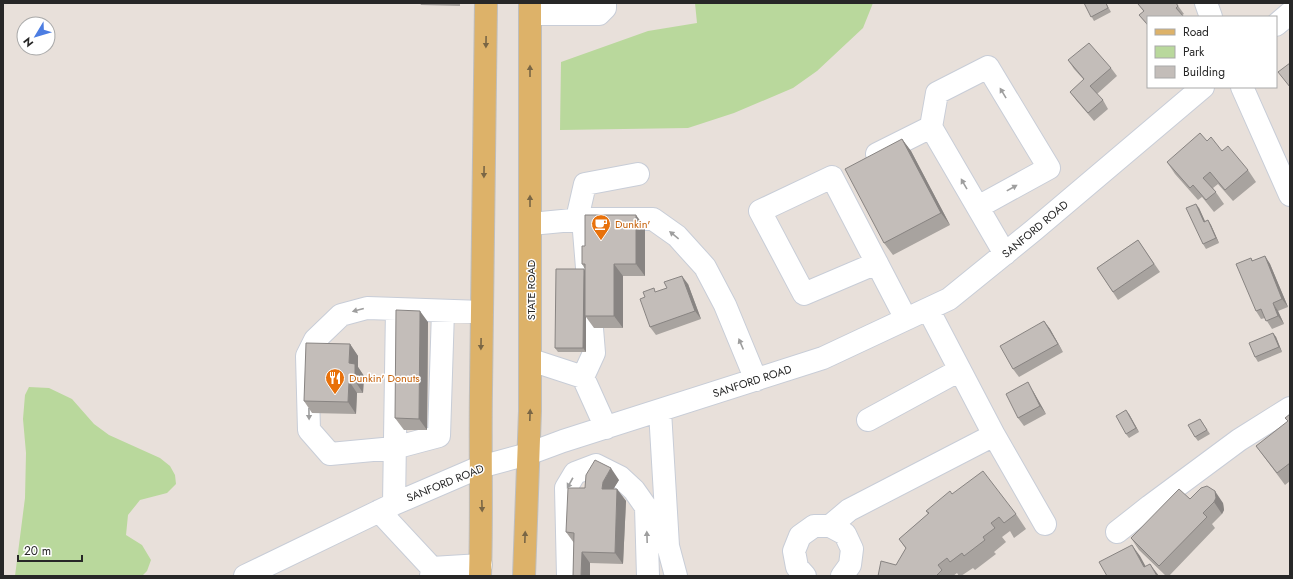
<svg xmlns="http://www.w3.org/2000/svg" width="1293" height="579" font-family="Jost,sans-serif">
  <style>
    .green { fill: #b9d89c }
    .lines { fill: none; stroke-linecap: round; stroke-linejoin: round }
    .minor-casing { stroke: #c8cdd7; stroke-width: 24 }
    .major-casing { stroke: #bebebe; stroke-width: 24 }
    .minor { stroke: #fff; stroke-width: 22 }
    .major { stroke: #ddb269; stroke-width: 22 }
    .wall { fill: #a8a39f }
    .shaded-wall { fill: #888482 }
    .building { fill: #c3bdb9; stroke: #888482 }
    .oneway { fill: #796645 }
    .oneway2 { fill: #9e9e9e }
    .labels { text-anchor: middle; dominant-baseline: central; stroke-width: 3; stroke-linejoin: round; paint-order: stroke }
    .food-label { font-size: 11px; fill: #c56008; stroke: #fff; text-anchor: start }
    .street-label { font-size: 11px; fill: #272727; stroke: #fff }
  </style>
  <rect width="100%" height="100%" fill="#e8e0da"/>
  <!-- green -->
  <path class="green" d="M695 3H873L863 28 817 71 793 88 734 113 688 128 560 130 561 62 648 31 697 23Z
    M29 387 49 388 72 399 94 424 109 435 160 458 170 466 175 475 176 484 167 493 140 500 128 515 126 535 142 545 151 560 147 571 142 576H15L25 498 26 453 23 419 25 395Z"/>
  <g class="lines">
    <defs>
      <path id="minor" d="M1206 3 1211 17
        M530 14H599L605 8V3
        M1276 25 1290 13
        M1242 87 1290 195
        M931 127 937 93 988 67 1049 168 978 207
        M877 154 931 127 1005 254
        M577 219 585 184 638 174
        M583 219H653L677 236 705 267 725 305 756 380
        M531 224 583 219 594 353 583 377
        M877 263 804 294 760 211 832 177 906 319
        M397 309 367 308 341 315 315 340 307 356 309 430 330 454 394 448 439 436 443 311
        M531 360 583 377 606 428
        M660 411 668 546 676 576
        M868 420 960 370
        M994 435 1045 524
        M394 504 397 309 482 312
        M379 511 432 568
        M830 526 849 510 994 435 928 309
        M1117 532 1150 506 1239 440 1290 408
        M245 576 394 504 480 467 528 454 563 441 823 358 949 299 1034 230 1203 87
        M431 576 432 568 481 565
        M568 576 566 488 575 473 596 465 620 477 634 490 646 507 648 576
        M805 576 797 567 794 551 800 536 814 526H830L845 534 852 549 850 565 842 576"/>
      <path id="major" d="M480 576C482 514 480 451 481 389 482 260 485 132 486 3
        M524 576 530 411V3"/>
    </defs>
    <!-- minor casing -->
    <use href="#minor" class="minor-casing"/>
    <!-- major casing -->
    <use href="#major" class="major-casing"/>
    <!-- minor -->
    <use href="#minor" class="minor"/>
    <!-- major -->
    <use href="#major" class="major"/>
  </g>
  <!-- wall -->
  <path class="wall" d="M420 3H460V6L421 5Z
    M1084 3H1106L1111 12 1094 21Z
    M1176 3 1184 14 1182 15 1148 17V26L1139 15 1144 12 1138 4Z
    M1068 60 1111 68 1117 76 1097 94 1103 100 1108 109 1094 121 1076 100 1070 92 1084 80 1074 69Z
    M902 139 911 151 950 225 893 255 884 243Z
    M1207 141 1222 151 1248 170 1256 182 1233 201 1218 184 1213 188 1224 204 1214 212 1202 197 1198 200 1175 174 1167 162Z
    M1199 208 1205 221 1208 220 1211 225 1219 243 1206 249 1203 244Z
    M645 227V276H623V328H594L586 317V352H558L555 348 585 272V269L582 264 585 246Z
    M1138 240 1160 272 1118 300 1097 268Z
    M1265 256 1270 264 1288 307 1278 311 1284 324 1272 329 1265 318 1261 319 1256 311 1251 258 1253 261Z
    M688 284 701 319 656 335 650 327 645 297 656 292Z
    M1044 321 1050 329 1063 352 1019 377 1013 369Z
    M428 322 427 430H404L395 418Z
    M1273 333 1276 337 1282 352 1258 362 1255 357Z
    M350 344 358 356V367L364 376 363 393H357L356 414 312 413 304 401Z
    M1033 391 1046 414 1024 426 1018 418Z
    M1129 414 1139 432 1129 438 1126 434Z
    M1290 414V481L1285 485 1256 446 1288 422Z
    M1200 419 1210 434 1198 441 1195 437Z
    M619 480 613 489H617L626 501 623 564 590 563V576H573L574 543 566 532 585 488Z
    M952 494 1016 514 1026 529 1014 538 1010 531 1002 537 1006 542 994 552 996 554 975 570 973 568 961 576H959L957 573 953 576H878L896 565 906 549 899 539 928 514 926 511Z
    M1190 499 1223 503 1224 510 1222 514 1212 524 1215 528 1169 576H1166L1139 550 1131 538Z"/>
  <!-- shaded-wall -->
  <path class="shaded-wall" d="M902 139 911 151 950 225 941 213Z
    M1196 204 1199 208 1207 226 1204 222Z
    M636 215 645 227V276L636 264Z
    M1208 220 1211 225 1219 243 1216 238Z
    M1265 256 1270 264 1288 307 1282 299Z
    M614 264 623 276V328L614 316Z
    M584 269 587 274 585 316 586 317V352L583 348Z
    M682 276 688 284 701 319 695 311Z
    M1273 303 1278 311 1284 324 1278 316Z
    M420 311 428 322 427 430 419 419Z
    M1044 321 1050 329 1063 352 1058 344Z
    M1273 333 1276 337 1282 352 1279 347Z
    M350 344 358 356V367L364 376 363 393 355 381 349 363Z
    M349 381 357 393 356 414 348 402Z
    M1028 382 1033 391 1046 414 1040 406Z
    M1126 410 1129 414 1139 432 1136 428Z
    M611 468 619 480 611 493 602 489 603 482Z
    M617 489 626 501 623 564 615 553Z
    M1215 491 1223 503 1224 510 1222 514 1214 502Z
    M1132 545 1140 556 1151 576 1144 567Z
    M582 552 590 563V576H581Z
    M1150 564 1159 576H1157Z"/>
  <!-- building -->
  <path class="building" d="M1084 3H1106L1108 8 1091 17Z
    M1140 3H1176L1178 6 1176 8 1184 17H1148V25L1139 15 1144 11 1138 4Z
    M1089 43 1111 68 1090 86 1103 100 1088 113 1070 92 1084 79 1068 60Z
    M1290 63V87L1278 72Z
    M1200 133 1207 141 1211 137 1222 151 1228 146 1248 170 1225 190 1210 172 1203 178 1216 192 1206 200 1193 185 1190 188 1167 162Z
    M902 139 941 213 884 243 845 169Z
    M1196 204 1204 222 1208 220 1216 238 1203 244 1186 208Z
    M585 215H636V264H614V316H585V264H582V246H585Z
    M1138 240 1154 264 1113 292 1097 268Z
    M1265 256 1282 299 1273 303 1278 316 1266 321 1261 309 1256 311 1236 264 1251 258 1252 261Z
    M556 269H584L583 348H555Z
    M682 276 695 311 650 327 640 299 645 297 643 292 654 288 655 292 667 288 664 282Z
    M396 310 420 311 419 419 395 418Z
    M1044 321 1058 344 1013 369 1000 346Z
    M1273 333 1279 347 1255 357 1249 343Z
    M306 343 350 344 349 363 355 364V381H349L348 402 304 401Z
    M1028 382 1040 406 1018 418 1006 394Z
    M1126 410 1136 428 1126 434 1116 416Z
    M1290 414V463L1277 473 1256 446 1288 421 1285 418Z
    M1200 419 1207 430 1195 437 1188 425Z
    M595 460 611 468 603 482 602 489H617L615 553 582 552 581 576H573L574 533 566 532 568 488H585L586 475Z
    M983 471 1016 514 1004 523 999 517 991 523 995 528 983 537 985 540 964 556 962 553 950 562 947 558 938 565 942 570 936 576H878L881 561 896 565 906 548 899 539 929 513 926 511 950 491 952 494Z
    M1207 486 1215 491 1216 498 1214 502 1203 513 1207 517 1159 566 1131 538 1179 489 1190 499 1201 488Z
    M1132 545 1144 567 1150 564 1157 576H1107L1099 562Z"/>
  <!-- one-way arrows -->
  <defs><path id="oneway-solid" d="M-6-.8H1V-3.2L6.5 0L1 3.2V.8H-6Z"/></defs>
  <g class="oneway">
    <use href="#oneway-solid" transform="translate(486 42) rotate(91)"/>
    <use href="#oneway-solid" transform="translate(530 71) rotate(-90)"/>
    <use href="#oneway-solid" transform="translate(484 172) rotate(91)"/>
    <use href="#oneway-solid" transform="translate(530 201) rotate(-90)"/>
    <use href="#oneway-solid" transform="translate(481 344) rotate(91)"/>
    <use href="#oneway-solid" transform="translate(530 415) rotate(-88)"/>
    <use href="#oneway-solid" transform="translate(482 506) rotate(88)"/>
    <use href="#oneway-solid" transform="translate(525 537) rotate(-88)"/>
  </g>
  <g class="oneway2">
    <use href="#oneway-solid" transform="translate(1003 93) rotate(-121)"/>
    <use href="#oneway-solid" transform="translate(964 184) rotate(-120)"/>
    <use href="#oneway-solid" transform="translate(1012 188) rotate(-29)"/>
    <use href="#oneway-solid" transform="translate(674 235) rotate(-141)"/>
    <use href="#oneway-solid" transform="translate(358 310) rotate(165)"/>
    <use href="#oneway-solid" transform="translate(741 344) rotate(-113)"/>
    <use href="#oneway-solid" transform="translate(309 414) rotate(89)"/>
    <use href="#oneway-solid" transform="translate(570 483) rotate(119)"/>
    <use href="#oneway-solid" transform="translate(647 537) rotate(-92)"/>
  </g>
  <!-- icons -->
  <defs>
    <symbol id="cafe-pin" viewBox="-11 -11 22 30"><path d="M0 17L-7.5 6A9.5 9.5 0 1 1 7.5 6Z" fill="#e8710a" stroke="#fff"/><path d="M-5.5-4.5H6V0H3Q3 3.5 0 3.5H-2.5Q-5.5 3.5-5.5 0ZM3-3.2v2h1.7v-2ZM-6 4.5H4V6H-6Z" fill="#fff"/></symbol>
    <symbol id="restaurant-pin" viewBox="-11 -11 22 30"><path d="M0 17L-7.5 6A9.5 9.5 0 1 1 7.5 6Z" fill="#e8710a" stroke="#fff"/><path d="M-5-6h1v4h1v-4h1v4h1v-4h1v5L-1.5 .5V6h-2V.5L-5-1ZM5-6V6H3V1.5H1.5Q1.5-4 5-6Z" fill="#fff"/></symbol>
  </defs>
  <g fill-rule="evenodd">
    <use href="#cafe-pin" x="590" y="213" width="22" height="30"/>
    <use href="#restaurant-pin" x="324" y="367" width="22" height="30"/>
  </g>
  <g class="labels">
    <!-- food labels -->
    <g class="food-label">
      <text x="615" y="224">Dunkin'</text>
      <text x="349" y="378">Dunkin' Donuts</text>
    </g>
    <!-- street labels -->
    <g class="street-label">
      <text transform="translate(1035 229) rotate(-40)">SANFORD ROAD</text>
      <text transform="translate(531 290) rotate(-90)">STATE ROAD</text>
      <text transform="translate(752 381) rotate(-18)">SANFORD ROAD</text>
      <text transform="translate(445 483) rotate(-22)">SANFORD ROAD</text>
    </g>
  </g>
  <!-- border -->
  <rect width="1293" height="579" fill="none" stroke="#272727" stroke-width="8"/>
  <!-- legend -->
  <rect x="1147" y="16" width="130" height="72" fill="#ffffff" stroke="#a9a9a9"/>
  <rect x="1155" y="29" width="20" height="6" fill="#ddb269" stroke="#a9a9a9"/>
  <text x="1183" y="36" font-size="12" fill="#272727">Road</text>
  <rect x="1155" y="46" width="20" height="12" fill="#b9d89c" stroke="#a9a9a9"/>
  <text x="1183" y="56" font-size="12" fill="#272727">Park</text>
  <rect x="1155" y="66" width="20" height="12" fill="#c3bdb9" stroke="#a9a9a9"/>
  <text x="1183" y="76" font-size="12" fill="#272727">Building</text>
  <!-- north arrow -->
  <g transform="translate(36 36) rotate(232)"><circle r="19" fill="#ffffff" stroke="#a9a9a9"/>
  <path d="M0-3L7 15L0 10L-7 15Z" fill="#4c7de2"/>
  <text y="-6" font-size="11" font-weight="bold" text-anchor="middle" fill="#272727">N</text>
  </g>
  <!-- scale -->
  <path d="M18 555v6h64v-6" fill="none" stroke="#272727" stroke-width="2"/>
  <text x="24" y="555" font-size="12" fill="#272727" stroke="#ffffff" stroke-width="3" paint-order="stroke">20 m</text>
</svg>
